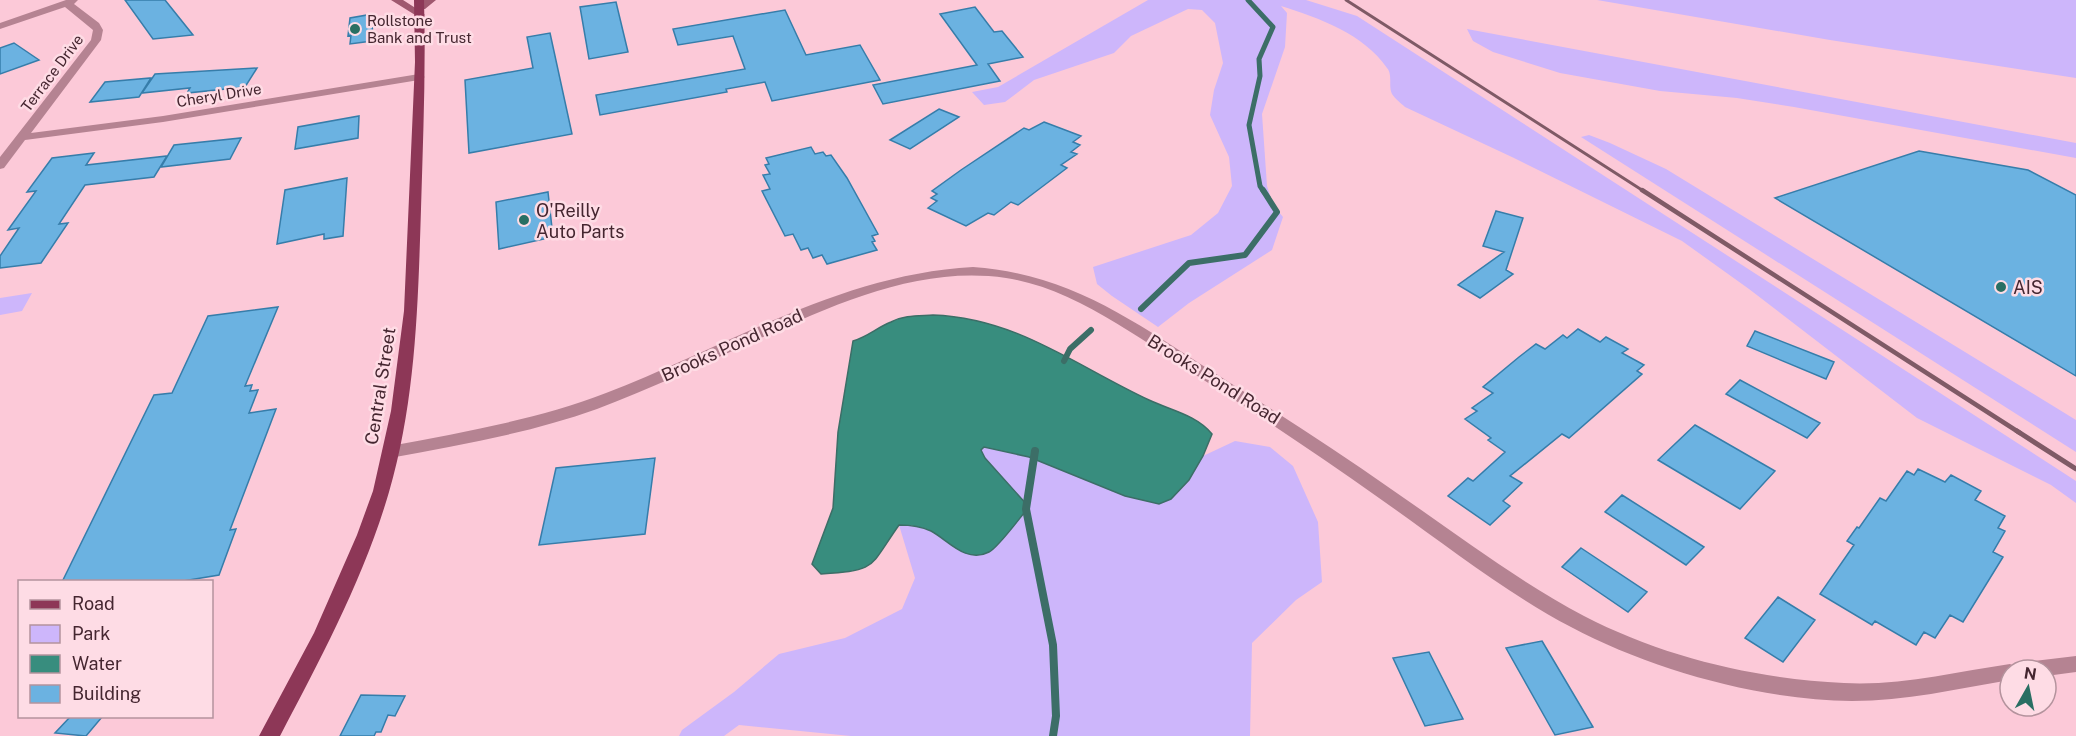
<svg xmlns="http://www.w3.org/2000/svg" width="2076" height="736" font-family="'Public Sans',sans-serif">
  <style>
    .green { fill: #cdb6fb }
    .water { fill: #388d7e; stroke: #3c6e67; stroke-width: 1.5 }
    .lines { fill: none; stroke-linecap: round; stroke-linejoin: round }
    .stream-far2 { stroke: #3c6e67; stroke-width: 5 }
    .stream-far1 { stroke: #3c6e67; stroke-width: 6 }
    .stream { stroke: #3c6e67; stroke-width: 8 }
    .building { fill: #6bb2e1; stroke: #367daa; stroke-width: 1.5 }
    .minor { fill: #b58392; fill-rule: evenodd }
    .secondary { fill: #9f586f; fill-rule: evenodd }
    .primary { fill: #8d3757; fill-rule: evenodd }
    .rail-far2 { stroke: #7f5a66; stroke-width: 3 }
    .rail-far1 { stroke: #7f5a66; stroke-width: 4.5 }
    .rail { stroke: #7f5a66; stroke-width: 5 }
    .poi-dot { fill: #296f63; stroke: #fedce5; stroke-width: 2 }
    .labels { text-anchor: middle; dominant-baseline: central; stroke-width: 5; stroke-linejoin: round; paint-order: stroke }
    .far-poi-label { font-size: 15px; fill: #452630; stroke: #fedce5; text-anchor: start }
    .far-street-label { font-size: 15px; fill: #452630; stroke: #fedce5 }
    .poi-label { font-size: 18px; fill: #452630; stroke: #fedce5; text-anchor: start }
    .street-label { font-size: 18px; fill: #452630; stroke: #fedce5 }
  </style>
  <rect width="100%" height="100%" fill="#fcc9d8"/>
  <!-- green -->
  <path class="green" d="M1148 0H1306L1357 16 2076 481V503L2051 485 1917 418 1749 289 1682 241 1514 158 1405 107C1402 104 1395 99 1392 94 1388 86 1393 75 1387 68 1364 34 1319 18 1281 6L1287 13 1285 47 1262 114 1267 186 1273 205 1283 217 1272 250 1189 303 1158 327 1112 296 1097 284 1093 267 1191 235 1218 213 1232 186 1229 157 1210 115 1214 90 1223 63 1215 23 1202 10 1188 9 1131 36 1114 53 1034 80 1005 102 984 105 972 92 998 87Z
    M1597 0H2076V78L1830 40Z
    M1467 29 2076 143V158L1794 107 1737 98 1660 91 1560 73 1493 52 1473 41Z
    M1589 135 1610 143 1666 169 2076 420V452L1581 137Z
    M32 293 22 311 0 315V298Z
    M1235 441 1270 447 1293 466 1318 522 1322 582 1296 600 1252 643 1250 736H851L739 725 724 736H679L682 730 734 692 779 654 845 638 902 609 915 578 899 525C910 525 920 526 930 531 948 540 966 564 989 552 997 548 1021 516 1029 507L985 458 981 450 984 447 1029 457 1125 496 1171 499 1189 480 1203 456Z"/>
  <!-- water -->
  <path class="water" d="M933 315C1017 318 1076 366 1149 400 1170 410 1197 415 1212 434L1203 456 1189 480 1171 499 1159 504 1125 496 1029 457 984 447 981 450 985 458 1029 507C1021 516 998 548 989 552 966 564 948 540 931 531 920 526 910 525 899 525 868 569 878 570 821 574L812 564 833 508 838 432 853 341C869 336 876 328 891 322 904 315 919 316 933 315Z"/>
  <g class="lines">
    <!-- stream-far2 -->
    <path class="stream-far2" d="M1248 0 1273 27 1259 59 1260 76 1249 125 1260 186 1264 192"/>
    <!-- stream-far1 -->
    <path class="stream-far1" d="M1141 309 1189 263 1245 255 1277 212 1263 190
      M1064 361 1070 349 1091 330"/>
    <!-- stream -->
    <path class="stream" d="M1035 451 1026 509 1053 645 1056 716 1053 736"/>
  </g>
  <!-- building -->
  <path class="building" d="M125 0H165L193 35 153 39Z
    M616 2 628 52 589 59 580 7Z
    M975 7 994 32 1002 31 1023 57 988 64 1000 81 883 104 873 85 977 65 940 14Z
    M785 10 806 55 860 45 880 80 772 101 765 82 726 89 727 92 600 115 596 95 745 69 733 36 678 45 673 29Z
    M373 14 372 41 350 44 351 35 348 36 350 18Z
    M550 33 572 134 469 153 465 80 533 68 527 37Z
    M14 43 39 60 0 74V48Z
    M257 68 245 87 187 93 190 88 142 93 155 74Z
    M151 78 139 97 90 102 105 82Z
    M939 109 959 117 910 149 890 140Z
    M359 116 358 138 295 149 298 127Z
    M1044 122 1081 136 1073 142 1080 145 1071 152 1077 154 1061 165 1067 168 1018 205 1011 202 994 215 988 213 966 226 928 208 937 201 931 198 937 194 932 191 961 170 1024 128 1029 130Z
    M241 138 230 159 161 167 174 145Z
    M811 147 815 154 823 152 826 156 831 155 847 178 878 234 872 236 875 241 872 242 877 250 827 264 822 255 813 258 808 248 801 250 793 234 785 236 762 191 770 189 763 175 770 174 765 165 769 164 766 158Z
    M1919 151 2028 170 2076 195V376L1775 198Z
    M94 153 86 165 167 156 154 177 85 185 59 224 68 223 41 263 0 268V256L19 228 8 230 36 191 27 192 52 158Z
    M347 178 343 236 324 239V234L277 244 285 190Z
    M548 192 553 237 499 249 496 202Z
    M1496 211 1523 218 1506 270 1513 274 1480 298 1458 285 1504 252 1483 246Z
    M278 307 245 386 252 385 250 391 258 390 249 413 276 409 230 530 236 529 219 575 177 582H62L154 395 172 393 208 316Z
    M1578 329 1600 342 1606 337 1628 349 1622 353 1644 365 1637 371 1642 374 1569 438 1562 434 1510 476 1522 483 1503 501 1510 506 1490 525 1448 496 1468 478 1473 481 1505 452 1488 440 1491 438 1465 419 1477 411 1472 408 1493 393 1483 387 1519 357 1536 344 1545 349 1563 335 1567 338Z
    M1755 331 1834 362 1826 379 1747 346Z
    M1740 380 1820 423 1807 438 1726 394Z
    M1695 425 1775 471 1740 509 1658 460Z
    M655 458 645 534 539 545 556 468Z
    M1918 469 1945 482 1951 475 1981 491 1975 500 2005 516 1998 528 2005 531 1993 552 2003 557 1963 622 1950 615 1935 638 1924 632 1916 645 1875 621 1872 625 1820 594 1854 545 1847 541 1857 527 1859 528 1880 498 1886 501 1907 471 1914 475Z
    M1622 495 1704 547 1686 565 1605 512Z
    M1581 548 1647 592 1628 612 1562 567Z
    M1778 597 1815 620 1783 662 1745 638Z
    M1542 641 1593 727 1555 735 1506 648Z
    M1429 652 1463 719 1425 726 1393 658Z
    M361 695 405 696 395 716 388 715 381 732H376L374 736H340Z
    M70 717H102L86 736 55 733Z"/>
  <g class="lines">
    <!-- minor -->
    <path class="minor" d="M66 0H78L74 4 99 23 103 30 101 40 31 133 163 116 419 74 425 77 419 80 163 122 25 140 4 168 0 169V157L91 40 93 30 65 7 0 29V23Z
      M973 267C1070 274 1133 321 1213 372 1273 410 1333 448 1391 489 1454 532 1516 580 1584 616 1663 657 1756 679 1844 683 1900 686 1955 672 2010 664L2018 668 2019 664 2026 662 2076 656V672L2046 676V670H2010V680C1957 689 1905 701 1852 701 1760 700 1652 670 1571 627 1503 591 1442 542 1379 498 1324 459 1267 421 1210 384 1149 346 1079 289 1006 278 917 265 831 306 752 342 701 365 650 389 597 409 530 433 460 445 390 458L384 456 382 452 384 448 390 446C463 432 536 420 606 393 726 347 841 274 973 267Z"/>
    <!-- secondary -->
    <path class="secondary" d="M391 0H403L417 9V5L424 0H436L425 9H418L425 15 420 18Z"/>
    <!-- primary -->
    <path class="primary" d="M414 0H424C426 70 423 139 421 209 418 303 416 400 389 492 364 578 321 658 280 736H259L314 633 357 535 373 491 391 411 404 311 415 62Z"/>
    <!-- rail-far2 -->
    <path class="rail-far2" d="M1346 0 1645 192"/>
    <!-- rail-far1 -->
    <path class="rail-far1" d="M1642 190 2020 433"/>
    <!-- rail -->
    <path class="rail" d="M2017 431 2076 469"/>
  </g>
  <!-- markers -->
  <g class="poi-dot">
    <circle cx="355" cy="29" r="6"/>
    <circle cx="524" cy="220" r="6"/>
    <circle cx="2001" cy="287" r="6"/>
  </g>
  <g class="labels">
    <!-- far-poi labels -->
    <g class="far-poi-label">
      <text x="367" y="20">Rollstone<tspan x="367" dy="17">Bank and Trust</tspan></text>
    </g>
    <!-- far-street labels -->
    <g class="far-street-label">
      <text transform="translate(52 73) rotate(-53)">Terrace Drive</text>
      <text transform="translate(219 95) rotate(-9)">Cheryl Drive</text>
    </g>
    <!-- poi labels -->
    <g class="poi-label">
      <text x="536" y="210">O'Reilly<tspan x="536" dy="21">Auto Parts</tspan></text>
      <text x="2013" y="287">AIS</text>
    </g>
    <!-- street labels -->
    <g class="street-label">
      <text transform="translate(732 345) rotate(-24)">Brooks Pond Road</text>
      <text transform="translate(1214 379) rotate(32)">Brooks Pond Road</text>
      <text transform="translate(380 386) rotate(-81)">Central Street</text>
    </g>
  </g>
  <!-- legend -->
  <rect x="18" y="580" width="195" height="138" fill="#fedce5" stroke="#b4939d" stroke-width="1.5"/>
  <rect x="30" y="600" width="30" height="9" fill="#8d3757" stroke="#b4939d" stroke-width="1.5"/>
  <text x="72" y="610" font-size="18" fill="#452630">Road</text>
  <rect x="30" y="625" width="30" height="18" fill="#cdb6fb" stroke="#b4939d" stroke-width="1.5"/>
  <text x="72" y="640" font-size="18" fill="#452630">Park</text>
  <rect x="30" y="655" width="30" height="18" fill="#388d7e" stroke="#b4939d" stroke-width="1.5"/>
  <text x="72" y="670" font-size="18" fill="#452630">Water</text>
  <rect x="30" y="685" width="30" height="18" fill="#6bb2e1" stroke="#b4939d" stroke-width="1.5"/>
  <text x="72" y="700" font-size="18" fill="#452630">Building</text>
  <!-- north arrow -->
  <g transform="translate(2028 688) rotate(9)"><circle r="28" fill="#fedce5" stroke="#b4939d" stroke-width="1.5"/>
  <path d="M0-4.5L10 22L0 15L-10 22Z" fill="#296f63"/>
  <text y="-9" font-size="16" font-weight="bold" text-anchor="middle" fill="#452630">N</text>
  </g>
</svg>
